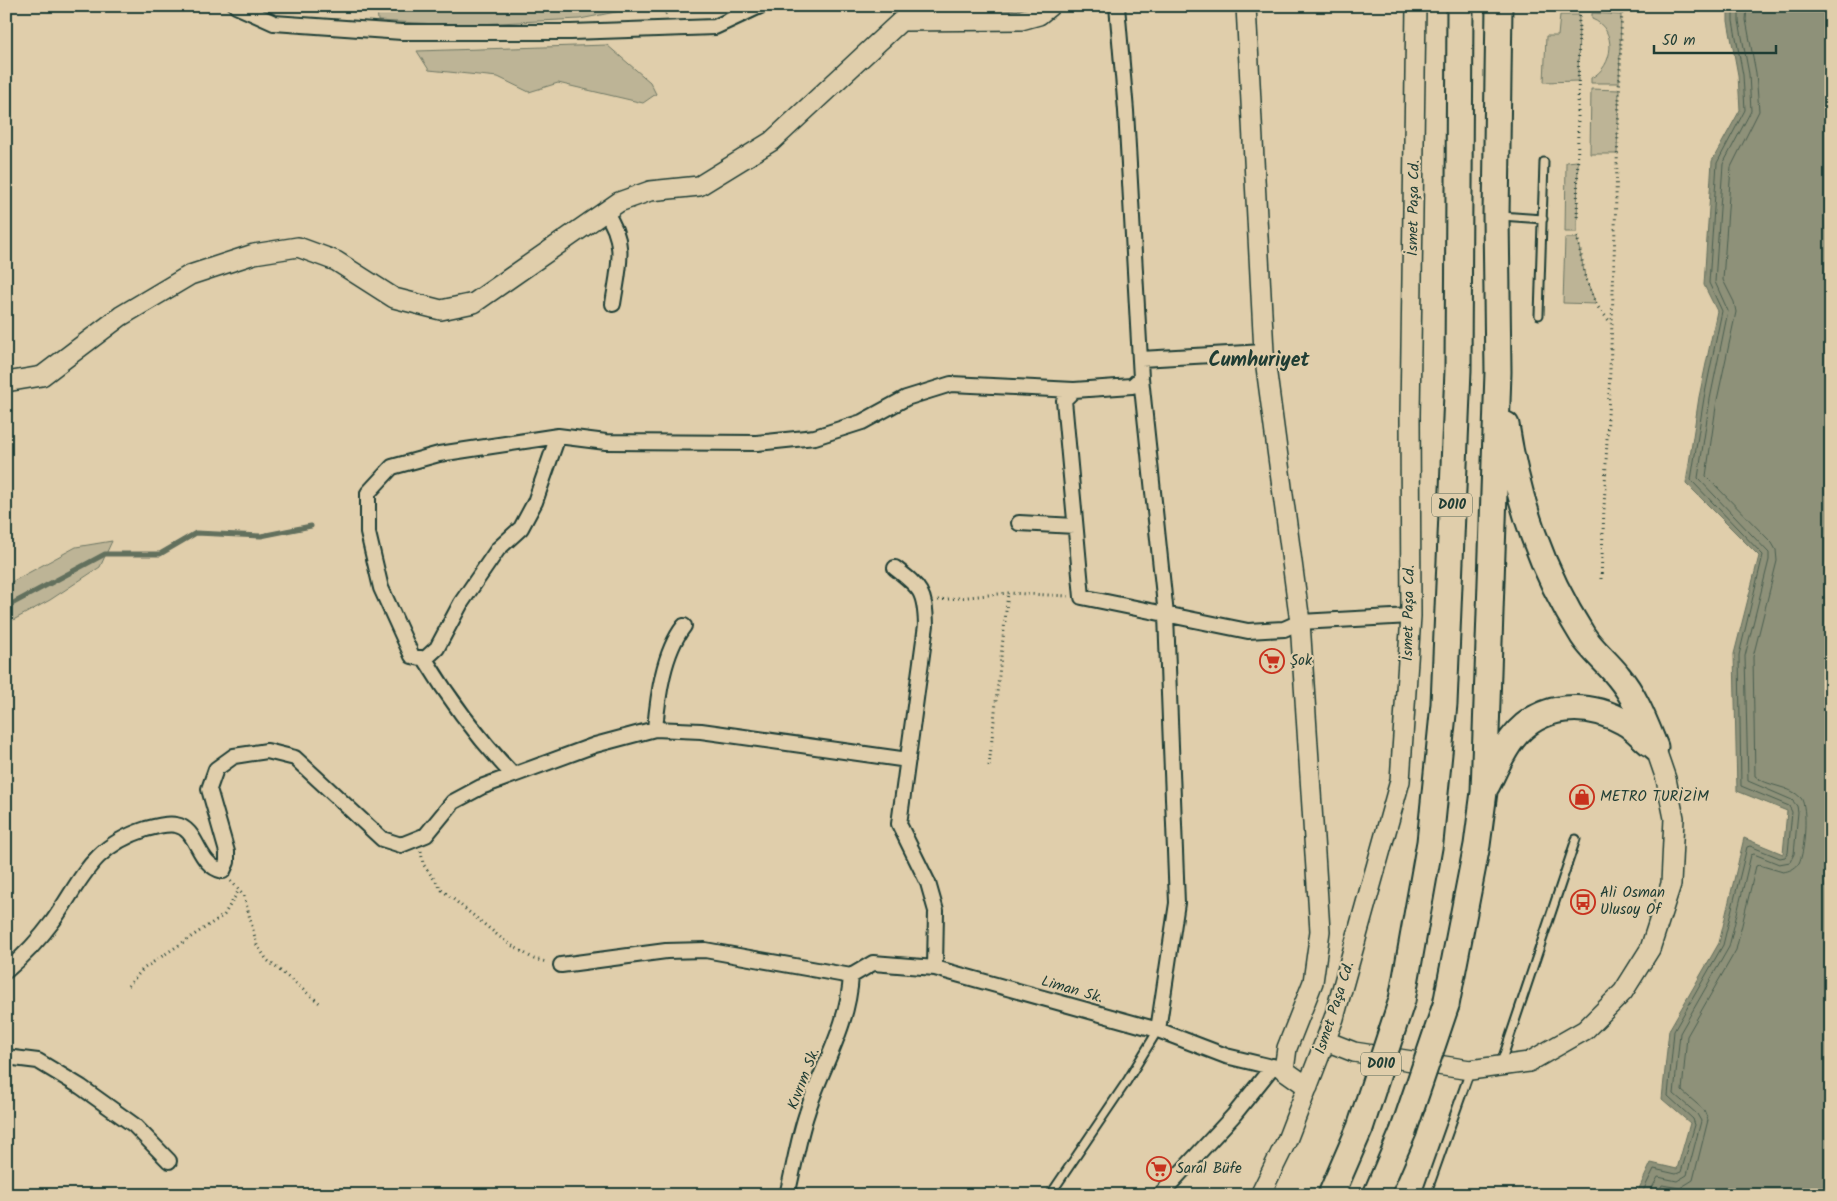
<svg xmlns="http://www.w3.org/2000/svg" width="1837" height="1201" font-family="Kalam,sans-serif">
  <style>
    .green { fill: #bdb496; stroke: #6e7865 }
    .water { fill: #8e9179; stroke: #626f5d }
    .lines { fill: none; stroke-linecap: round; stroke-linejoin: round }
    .shore { stroke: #4b5f50; stroke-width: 1 }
    .stream { stroke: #626f5d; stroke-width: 5 }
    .lane-casing { stroke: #1f3d34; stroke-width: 11 }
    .street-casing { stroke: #1f3d34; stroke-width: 18 }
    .secondary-casing { stroke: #1f3d34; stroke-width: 22 }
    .highway-casing { stroke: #1f3d34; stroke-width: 29 }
    .path { stroke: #1f3d34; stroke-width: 3; stroke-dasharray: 1 4; stroke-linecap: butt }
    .lane { stroke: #e0ceab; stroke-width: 7 }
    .street { stroke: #e0ceab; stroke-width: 14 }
    .secondary { stroke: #e0ceab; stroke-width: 19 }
    .highway { stroke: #e0ceab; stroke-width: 25 }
    .highway-bridge-casing { stroke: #1f3d34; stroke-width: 29; stroke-linecap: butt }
    .highway-bridge { stroke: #e0ceab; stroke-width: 25 }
    .labels { text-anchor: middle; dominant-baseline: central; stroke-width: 4.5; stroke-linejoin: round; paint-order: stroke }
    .shield { fill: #e0ceab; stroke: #596858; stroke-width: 1 }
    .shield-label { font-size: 14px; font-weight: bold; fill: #1f3d34 }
    .street-label { font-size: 15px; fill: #1f3d34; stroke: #e0ceab }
    .poi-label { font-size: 15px; fill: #1f3d34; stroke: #e0ceab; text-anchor: start }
    .district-label { font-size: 20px; font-weight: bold; fill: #1f3d34; stroke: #e0ceab }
  </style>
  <rect width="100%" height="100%" fill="#e0ceab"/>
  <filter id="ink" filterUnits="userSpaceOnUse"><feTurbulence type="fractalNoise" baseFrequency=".02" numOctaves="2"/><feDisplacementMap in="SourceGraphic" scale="10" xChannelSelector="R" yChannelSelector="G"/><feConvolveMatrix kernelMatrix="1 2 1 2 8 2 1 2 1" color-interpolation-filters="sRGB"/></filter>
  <g filter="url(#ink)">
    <!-- green -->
    <path class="green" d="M377 6H646L580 19 458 25 378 21Z
      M1592 13 1621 15 1619 83H1591V78C1614 67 1618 29 1592 19Z
      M1560 15H1579L1578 81 1544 82 1546 36H1558Z
      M607 45 650 82 656 94 643 103 558 83 529 92 498 77 429 70 417 51Z
      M1591 89 1619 90 1617 154H1590Z
      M1578 161 1577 232H1565L1566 162Z
      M1565 238H1577L1585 276 1596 304 1563 303Z
      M112 541 100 567 50 600 6 624V585L76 547Z"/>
    <!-- water -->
    <path class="water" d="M1728 6H1831V1195H1636L1651 1163 1677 1169 1690 1123 1662 1099 1669 1030 1719 943 1744 838 1783 854 1787 811 1737 791 1734 654 1759 556 1686 483 1699 397 1717 311 1704 285 1712 161 1740 110 1738 75 1728 21Z"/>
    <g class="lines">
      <!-- shore -->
      <path class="shore" d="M1641 1195 1654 1169 1676 1174 1681 1172 1695 1125 1693 1119 1668 1096 1674 1031 1723 945 1747 847 1750 846 1780 858 1785 857 1788 853 1792 812 1789 806 1741 786 1739 655 1763 555 1691 480 1704 398 1722 311 1709 283 1717 163 1745 110 1743 75 1733 21V6
        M1648 1195 1658 1177 1677 1181 1687 1175 1701 1121 1697 1114 1674 1094 1680 1033 1729 947 1751 855 1754 854 1779 864 1790 862 1794 854 1798 812 1797 806 1792 800 1748 781 1745 656 1769 560V553L1698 478 1710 399 1728 311 1715 282 1723 164 1751 111 1749 74 1739 21V6
        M1657 1195 1662 1185 1680 1188 1693 1180 1708 1120 1704 1110 1682 1091 1687 1036 1736 950 1756 866 1759 865 1783 872C1789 871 1795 869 1799 863 1805 852 1808 807 1801 798 1789 785 1767 787 1755 776L1753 657 1777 561 1776 550 1772 543 1706 476 1717 400 1736 312 1734 302 1723 280 1731 167 1759 111 1756 73 1746 20 1747 6"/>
      <!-- stream -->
      <path class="stream" d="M6 607 105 554H160L196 533 261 536 311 526"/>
      <defs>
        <path id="lane" d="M1501 216 1543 219
          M1539 315 1544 162
          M1501 1063 1576 839
          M1050 1195 1127 1081 1158 1030
          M1426 1195 1470 1071"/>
        <path id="street" d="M236 6 274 23 402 32H571L715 27 760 6
          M1117 6 1126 111 1141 378 1166 615 1177 903 1158 1030
          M605 212C628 242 618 270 613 304
          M1141 359 1264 352
          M1141 378 1132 386 1074 390 1064 400 1082 597 1248 631 1284 629 1300 622 1411 616
          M558 436 535 502 521 528 498 549 461 603 437 648 425 659 412 656 381 588 368 533V493L392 467 439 454 558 436 606 442 757 443 815 437 862 422 906 398 951 384 1074 390
          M1019 523 1075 526
          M895 568C921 588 925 592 926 625L899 824 928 883 936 911 935 968
          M425 659C451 702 478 738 513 775
          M655 729C658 696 663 653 684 626
          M561 965 666 951 705 950 851 976
          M6 971C24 956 39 940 53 921 83 878 91 847 146 829 153 827 168 823 176 825 199 829 196 865 223 871L227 862V852L209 789 216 769 234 756 267 751 295 758 382 839 401 845 426 835 453 802 481 787 595 745 655 729 701 731 908 760
          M851 976 873 963 935 968 1158 1030 1226 1056 1284 1070
          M6 1057 38 1061 81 1087 134 1125 169 1161
          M787 1195C794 1168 798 1139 807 1113 822 1065 848 1028 851 976
          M1160 1195 1233 1116 1273 1066"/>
        <path id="secondary" d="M1246 6 1264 352 1300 622 1320 931 1313 982 1287 1048 1284 1070 1308 1087
          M6 382 42 376 121 316 190 275 254 254 298 247 336 261 394 298 441 310 474 303 619 202 650 191 699 186 772 141 901 21 1021 20 1039 15 1050 6
          M1326 1041 1354 1052 1470 1070 1529 1062 1585 1030 1623 992 1650 949 1671 884 1674 818 1666 779 1655 747
          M1260 1195 1287 1140 1334 1018 1400 781 1411 616 1410 416 1416 6"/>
        <path id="highway" d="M1506 425C1518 502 1541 570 1583 636 1592 650 1607 662 1618 676 1635 696 1645 723 1655 747
          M1487 785C1495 769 1502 752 1513 738 1540 703 1587 701 1624 722 1634 727 1642 737 1651 744
          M1402 1000 1430 842 1444 704 1458 370 1460 6
          M1446 1005 1477 845 1484 792 1498 372 1496 215 1499 6
          M1331 1195 1360 1128
          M1376 1195 1403 1132"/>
      </defs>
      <!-- lane casing -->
      <use href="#lane" class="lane-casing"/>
      <!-- street casing -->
      <use href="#street" class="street-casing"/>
      <!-- secondary casing -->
      <use href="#secondary" class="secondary-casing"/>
      <!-- highway casing -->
      <use href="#highway" class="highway-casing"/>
      <!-- path -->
      <path class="path" d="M1579 6 1577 235 1585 276 1597 306 1611 323
        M665 14 675 6
        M1601 579 1612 323 1622 6
        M938 600 1008 593 1068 596
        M989 766 1008 593
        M421 851 423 864 442 890 506 942 534 959 547 962
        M231 881 244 896 257 945 267 960 322 1005
        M128 986 143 969 224 915 239 890"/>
      <!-- lane -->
      <use href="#lane" class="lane"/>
      <!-- street -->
      <use href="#street" class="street"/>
      <!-- secondary -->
      <use href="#secondary" class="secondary"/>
      <!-- highway -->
      <use href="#highway" class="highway"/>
      <defs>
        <path id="highway-bridge" d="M1360 1128 1402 1000
          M1403 1132 1446 1005"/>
      </defs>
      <!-- highway-bridge casing -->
      <use href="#highway-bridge" class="highway-bridge-casing"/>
      <!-- highway-bridge -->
      <use href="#highway-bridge" class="highway-bridge"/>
    </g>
  </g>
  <!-- icons -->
  <defs>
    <symbol id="supermarket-ring" viewBox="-11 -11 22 22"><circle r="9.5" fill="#e0ceab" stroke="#c8321e" stroke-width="1.5"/><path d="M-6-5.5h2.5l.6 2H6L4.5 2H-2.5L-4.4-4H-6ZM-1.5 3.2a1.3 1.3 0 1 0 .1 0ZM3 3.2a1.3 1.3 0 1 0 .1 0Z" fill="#c8321e"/></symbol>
    <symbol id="shop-ring" viewBox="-11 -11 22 22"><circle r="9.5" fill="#e0ceab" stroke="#c8321e" stroke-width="1.5"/><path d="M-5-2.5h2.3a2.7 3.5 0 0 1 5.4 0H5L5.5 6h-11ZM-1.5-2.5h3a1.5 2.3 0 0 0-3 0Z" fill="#c8321e"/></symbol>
    <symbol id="bus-ring" viewBox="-11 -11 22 22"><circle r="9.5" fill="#e0ceab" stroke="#c8321e" stroke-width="1.5"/><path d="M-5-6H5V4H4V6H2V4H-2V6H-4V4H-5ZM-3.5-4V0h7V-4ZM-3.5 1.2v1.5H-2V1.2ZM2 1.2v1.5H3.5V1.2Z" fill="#c8321e"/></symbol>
  </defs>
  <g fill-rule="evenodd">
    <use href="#supermarket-ring" x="1258" y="647" width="28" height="28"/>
    <use href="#shop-ring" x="1568" y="783" width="28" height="28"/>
    <use href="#bus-ring" x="1569" y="888" width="28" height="28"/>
    <use href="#supermarket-ring" x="1145" y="1155" width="28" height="28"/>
  </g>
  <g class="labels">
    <!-- shield labels -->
    <g class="shield">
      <rect x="1432" y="493.5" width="40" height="23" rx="4"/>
      <rect x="1361" y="1052.5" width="40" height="23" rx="4"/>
    </g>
    <g class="shield-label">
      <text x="1452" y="505">D010</text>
      <text x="1381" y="1064">D010</text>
    </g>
    <!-- street labels -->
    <g class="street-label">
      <text transform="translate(1414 208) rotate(-89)">İsmet Paşa Cd.</text>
      <text transform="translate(1409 613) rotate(-89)">İsmet Paşa Cd.</text>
      <text transform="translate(1072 990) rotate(16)">Liman Sk.</text>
      <text transform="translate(1335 1008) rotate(-72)">İsmet Paşa Cd.</text>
      <text transform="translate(804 1079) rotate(-69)">Kıvrım Sk.</text>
    </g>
    <!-- poi labels -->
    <g class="poi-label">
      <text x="1290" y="661">Şok</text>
      <text x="1600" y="797">METRO TURİZİM</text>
      <text x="1600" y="893">Ali Osman<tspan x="1600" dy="17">Ulusoy Of</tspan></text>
      <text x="1176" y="1169">Saral Büfe</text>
    </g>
    <!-- district labels -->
    <g class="district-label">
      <text x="1259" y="361">Cumhuriyet</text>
    </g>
  </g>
  <!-- margin -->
  <rect width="1837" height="1201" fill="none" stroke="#e0ceab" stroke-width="25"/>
  <rect x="12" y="12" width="1812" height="1176" fill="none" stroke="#1f3d34" stroke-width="2" filter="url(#ink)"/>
  <!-- scale -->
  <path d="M1654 45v8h122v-8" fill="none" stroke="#1f3d34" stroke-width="2.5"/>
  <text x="1662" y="45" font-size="15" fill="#1f3d34" stroke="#e0ceab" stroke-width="4" paint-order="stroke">50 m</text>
</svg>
